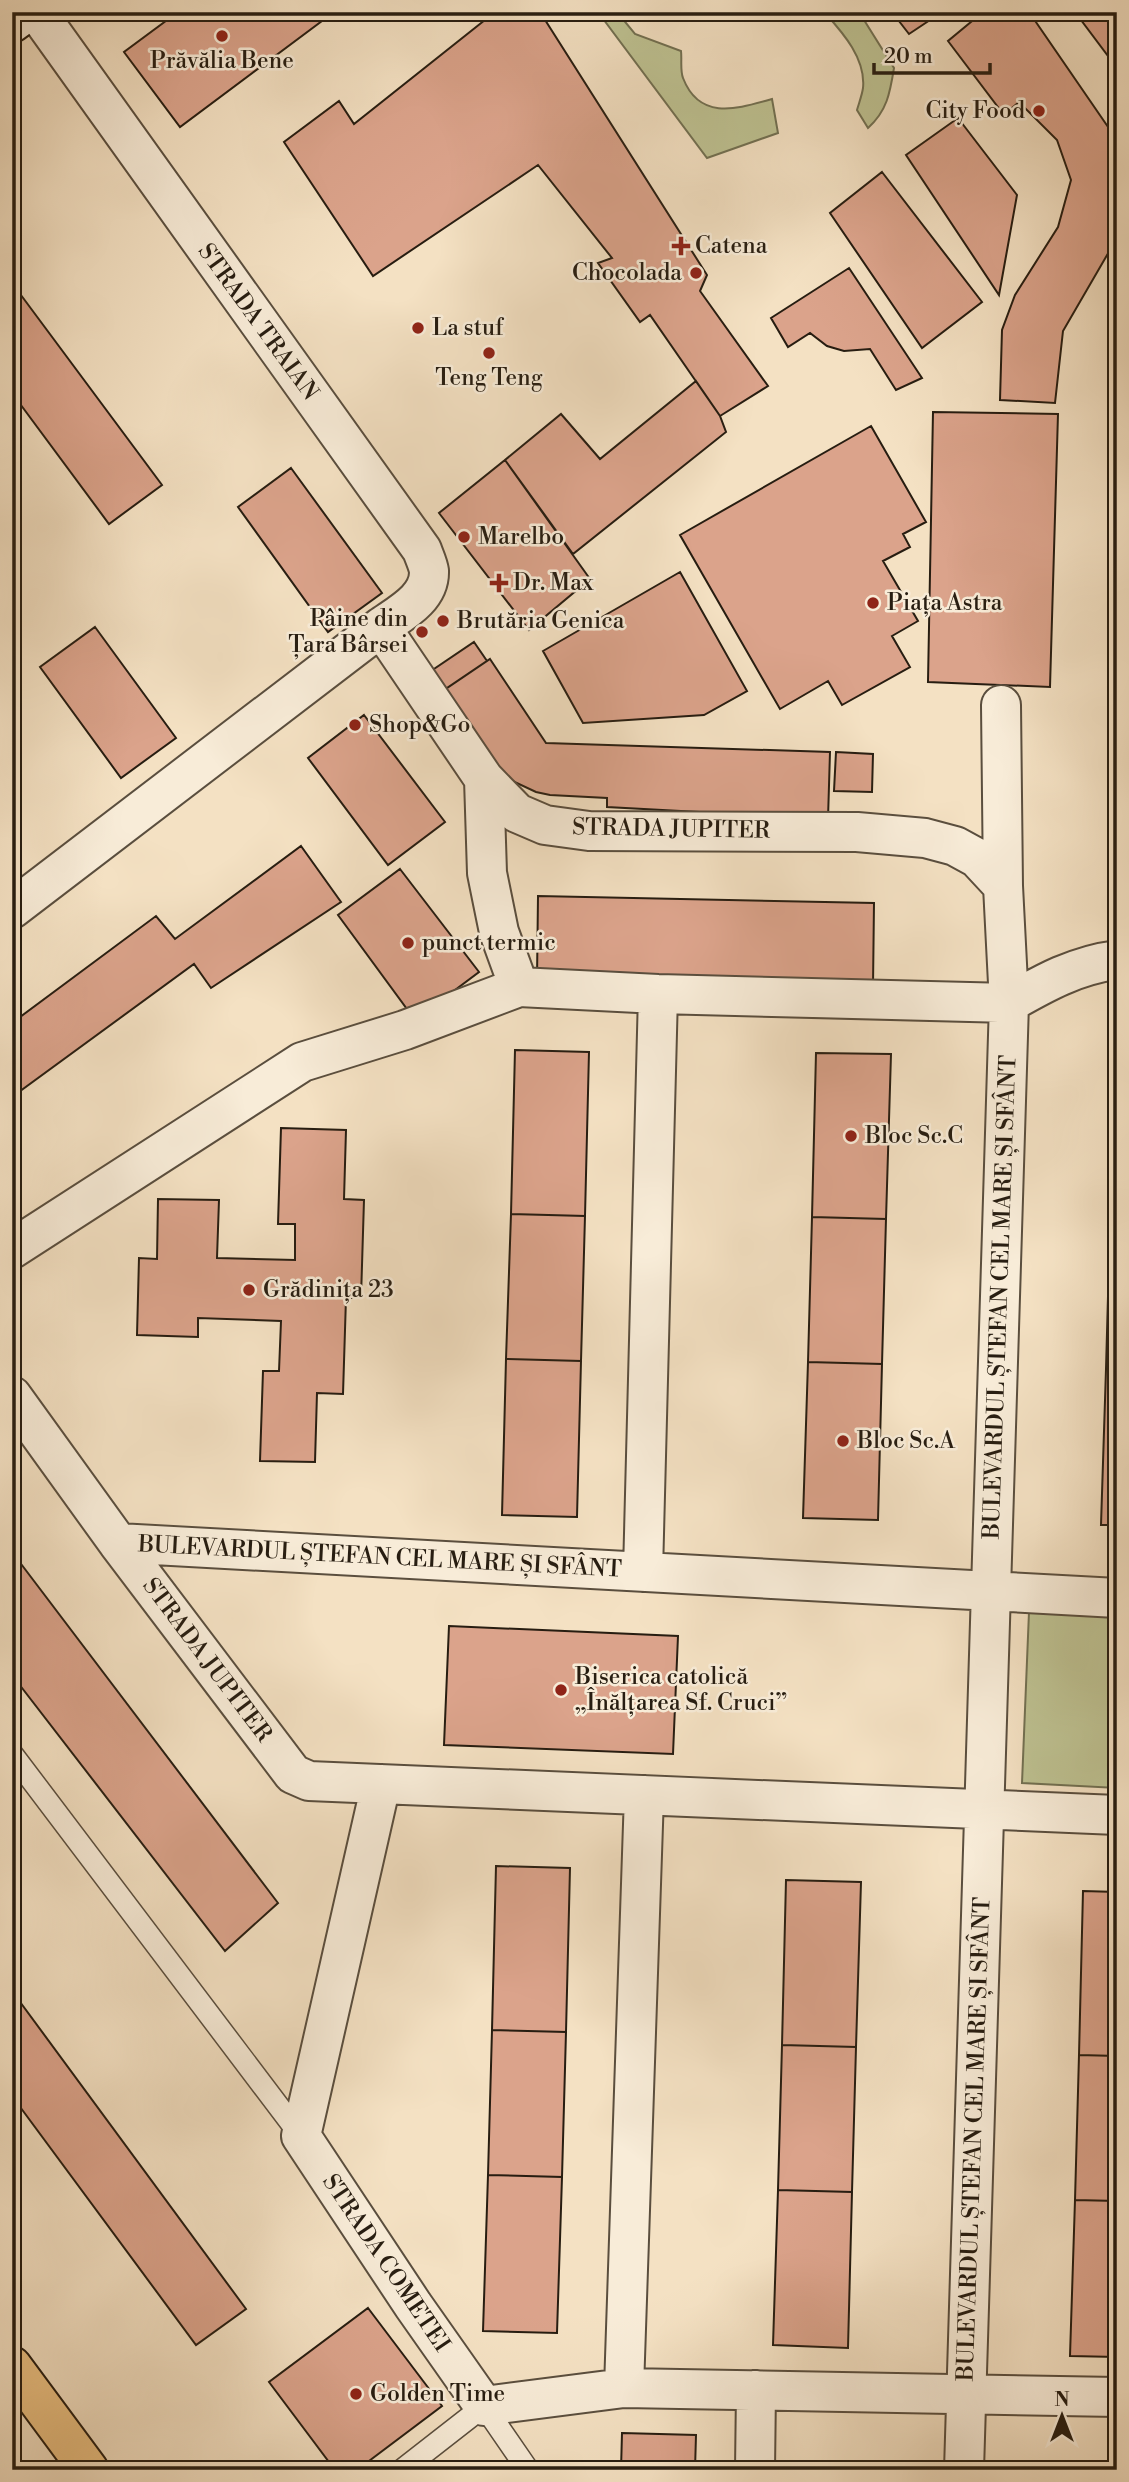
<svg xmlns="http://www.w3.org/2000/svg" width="1129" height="2482" font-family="'Libre Bodoni',serif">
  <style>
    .green { fill: #bec292; stroke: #727052; stroke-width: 2 }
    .building { fill: #dba38b; stroke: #271d11; stroke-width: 2 }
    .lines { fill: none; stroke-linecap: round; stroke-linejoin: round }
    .lane-casing { stroke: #5a4e3e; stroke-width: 24 }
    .street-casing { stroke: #5a4e3e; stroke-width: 42 }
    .secondary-casing { stroke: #271d11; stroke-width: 42 }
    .primary-casing { stroke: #271d11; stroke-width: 42 }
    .lane { stroke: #f8ecd8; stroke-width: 21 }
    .street { stroke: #f8ecd8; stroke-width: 38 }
    .secondary { stroke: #f8ecd8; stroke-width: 38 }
    .primary { stroke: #eac082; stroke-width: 38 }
    .poi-dot { fill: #8f2418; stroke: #f8ecd8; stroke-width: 2.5 }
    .labels { text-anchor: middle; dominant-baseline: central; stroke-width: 5; stroke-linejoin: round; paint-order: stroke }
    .poi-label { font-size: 23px; fill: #271d11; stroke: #f8ecd8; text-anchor: start }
    .street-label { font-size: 23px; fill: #271d11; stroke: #f8ecd8 }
  </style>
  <rect width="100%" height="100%" fill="#f4e1c3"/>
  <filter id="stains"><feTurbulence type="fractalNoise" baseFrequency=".00286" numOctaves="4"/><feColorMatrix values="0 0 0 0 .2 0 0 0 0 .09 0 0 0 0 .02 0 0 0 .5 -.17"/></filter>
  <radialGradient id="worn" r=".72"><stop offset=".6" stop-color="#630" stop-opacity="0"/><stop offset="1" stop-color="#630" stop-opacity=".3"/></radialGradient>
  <!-- green -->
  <path class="green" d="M598 12H617L635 34 681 51C682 59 680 71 683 78 700 122 739 108 772 99L778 133 707 158Z
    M828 12H859L894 68C890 93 887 111 868 128L857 110C859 103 862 95 863 88 866 59 843 33 826 14Z
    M1029 1612 1117 1617V1788L1022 1783Z"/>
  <!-- building -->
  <path class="building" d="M178 12H334L180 127 124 52Z
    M495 12H540L707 275 700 291 768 386 720 416 650 315 640 322 598 263 612 258 538 165 373 276 284 142 339 101 354 124Z
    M892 12H942L909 34Z
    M983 12H1029L1117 140V219L1110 250 1063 331 1055 403 1000 400 1002 330 1015 295 1058 227 1071 180 1057 140 1019 102 1004 115 948 41Z
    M1075 12H1117V68Z
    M958 118 1017 195 999 295 906 155Z
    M882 172 982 302 922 348 830 213Z
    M849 268 922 378 896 390 870 349 844 351 827 346 810 333 788 347 771 318Z
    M12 283 162 485 109 524 12 393Z
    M696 381 720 416 726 432 573 554 505 460 561 414 600 459Z
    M933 412 1058 414 1050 687 928 682Z
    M871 426 926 522 903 534 910 547 883 561 918 621 892 636 910 667 842 705 828 681 780 709 680 535Z
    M505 460 590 579 529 630 439 513Z
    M291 468 382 593 328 632 238 507Z
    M680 572 747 691 704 715 583 723 543 651Z
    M95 627 176 738 121 778 40 667Z
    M474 642 487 661 444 690 431 671Z
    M490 659 546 743 830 752 828 819 607 807V798L550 795 536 792 504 777 444 690Z
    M364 715 445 822 388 865 308 758Z
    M836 752 873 754 872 792 834 791Z
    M1114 790H1117V851H1112Z
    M301 846 341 902 211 988 194 964 12 1097V1023L156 916 175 939Z
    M400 869 479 972 415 1020 338 915Z
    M538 896 874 903 873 986 537 979Z
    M515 1050 589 1052 585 1216 511 1214Z
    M816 1053 891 1054 886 1219 812 1217Z
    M1114 1060H1117V1224H1110Z
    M281 1128 346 1130 344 1199 364 1200 361 1298H346L343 1394 317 1393 315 1462 260 1461 263 1371H279L281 1321 198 1318V1337L137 1335 139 1258 157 1259 158 1199 219 1200 217 1258 295 1260V1224H278Z
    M511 1214 585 1216 581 1361 506 1359Z
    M812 1217 886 1219 882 1364 808 1362Z
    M1110 1224H1117V1370L1106 1369Z
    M506 1359 581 1361 577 1517 502 1515Z
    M808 1362 882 1364 878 1520 803 1518Z
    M1106 1369 1117 1370V1525H1101Z
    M12 1552 278 1903 225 1951 12 1675Z
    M449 1626 678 1636 673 1754 444 1745Z
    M496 1866 570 1868 566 2032 492 2030Z
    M786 1880 861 1882 856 2047 782 2045Z
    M1083 1891 1117 1892V2056L1079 2055Z
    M12 1991 246 2309 196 2345 12 2096Z
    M492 2030 566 2032 562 2177 488 2175Z
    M782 2045 856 2047 852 2192 778 2190Z
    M1079 2055 1117 2056V2201L1075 2200Z
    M488 2175 562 2177 557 2333 483 2331Z
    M778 2190 852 2192 848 2348 773 2345Z
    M1075 2200 1117 2201V2357L1070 2356Z
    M368 2308 442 2406 357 2470H335L269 2382Z
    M622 2433 696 2435 695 2470H621Z"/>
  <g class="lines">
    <defs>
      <path id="lane" d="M12 1754 301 2136
        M402 2470 484 2406 528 2470"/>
      <path id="street" d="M381 627 484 779 517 813 545 825 589 831 857 832 925 838 955 846 977 858 1003 886
        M484 779 487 873 499 932 519 987
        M12 909 381 627C401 613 430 598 429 571 428 564 424 556 422 550L37 12
        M12 1249 302 1062 405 1030 519 987 658 994 1009 1003C1044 983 1076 965 1117 960
        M12 1396 118 1543 293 1774 309 1781 1117 1815
        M118 1543 1117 1598
        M643 1572 658 994
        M381 1784 301 2136 413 2305 484 2406 624 2388 1117 2397
        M624 2388 644 1795
        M755 2470 756 2390
        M964 2470 1009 1003 1003 886 1001 705"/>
      <path id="secondary" d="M12 23 27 12"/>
      <path id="primary" d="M12 2366 89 2470"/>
    </defs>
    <!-- lane casing -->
    <use href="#lane" class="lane-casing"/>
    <!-- street casing -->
    <use href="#street" class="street-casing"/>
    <!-- secondary casing -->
    <use href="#secondary" class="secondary-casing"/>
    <!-- primary casing -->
    <use href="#primary" class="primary-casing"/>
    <!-- lane -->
    <use href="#lane" class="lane"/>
    <!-- street -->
    <use href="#street" class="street"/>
    <!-- secondary -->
    <use href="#secondary" class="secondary"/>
    <!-- primary -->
    <use href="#primary" class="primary"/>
  </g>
  <!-- markers -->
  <g class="poi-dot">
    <circle cx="222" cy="36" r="7"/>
    <circle cx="1039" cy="111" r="7"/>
    <path d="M677.5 235.5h7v7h7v7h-7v7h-7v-7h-7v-7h7z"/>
    <circle cx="696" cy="273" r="7"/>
    <circle cx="418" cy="328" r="7"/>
    <circle cx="489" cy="353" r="7"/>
    <circle cx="464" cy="537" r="7"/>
    <path d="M495.5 572.5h7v7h7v7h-7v7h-7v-7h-7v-7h7z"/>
    <circle cx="873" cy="603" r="7"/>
    <circle cx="443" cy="621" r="7"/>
    <circle cx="422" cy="632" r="7"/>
    <circle cx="355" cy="725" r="7"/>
    <circle cx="408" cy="943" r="7"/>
    <circle cx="851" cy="1136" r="7"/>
    <circle cx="249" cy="1290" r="7"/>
    <circle cx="843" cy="1441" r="7"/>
    <circle cx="561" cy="1690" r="7"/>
    <circle cx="356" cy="2394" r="7"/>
  </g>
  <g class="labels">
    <!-- poi labels -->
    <g class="poi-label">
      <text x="222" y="61" text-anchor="middle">Prăvălia Bene</text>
      <text x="1025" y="111" text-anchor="end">City Food</text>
      <text x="695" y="246">Catena</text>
      <text x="682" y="273" text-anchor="end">Chocolada</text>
      <text x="432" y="328">La stuf</text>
      <text x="489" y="378" text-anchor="middle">Teng Teng</text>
      <text x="478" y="537">Marelbo</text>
      <text x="513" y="583">Dr. Max</text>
      <text x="887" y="603">Piața Astra</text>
      <text x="408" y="619" text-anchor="end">Pâine din<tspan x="408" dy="26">Țara Bârsei</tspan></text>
      <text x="457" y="621">Brutăria Genica</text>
      <text x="369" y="725">Shop&amp;Go</text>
      <text x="422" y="943">punct termic</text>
      <text x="865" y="1136">Bloc Sc.C</text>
      <text x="263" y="1290">Grădinița 23</text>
      <text x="857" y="1441">Bloc Sc.A</text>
      <text x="575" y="1677">Biserica catolică<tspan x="575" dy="26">„Înălțarea Sf. Cruci”</tspan></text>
      <text x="370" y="2394">Golden Time</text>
    </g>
    <!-- street labels -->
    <g class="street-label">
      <text transform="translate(258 322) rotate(54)">STRADA TRAIAN</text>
      <text transform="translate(671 829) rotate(1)">STRADA JUPITER</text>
      <text transform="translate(1000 1297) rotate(-88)">BULEVARDUL ȘTEFAN CEL MARE ȘI SFÂNT</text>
      <text transform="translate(380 1557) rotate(3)">BULEVARDUL ȘTEFAN CEL MARE ȘI SFÂNT</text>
      <text transform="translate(207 1660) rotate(53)">STRADA JUPITER</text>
      <text transform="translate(974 2139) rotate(-88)">BULEVARDUL ȘTEFAN CEL MARE ȘI SFÂNT</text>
      <text transform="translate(386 2263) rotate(56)">STRADA COMETEI</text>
    </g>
  </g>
  <!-- margin -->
  <rect width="1129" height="2482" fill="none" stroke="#f4e1c3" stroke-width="42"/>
  <rect x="14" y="14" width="1101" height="2454" fill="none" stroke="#271d11" stroke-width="3.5"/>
  <rect x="21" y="21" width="1087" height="2440" fill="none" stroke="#271d11" stroke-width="2"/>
  <!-- north arrow -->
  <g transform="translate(1062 2416)" stroke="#f8ecd8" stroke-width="5" paint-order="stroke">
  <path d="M0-5L12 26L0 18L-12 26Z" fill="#271d11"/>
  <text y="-10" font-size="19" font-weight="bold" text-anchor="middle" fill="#271d11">N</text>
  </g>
  <!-- scale -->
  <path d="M874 63v10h116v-10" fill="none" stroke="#271d11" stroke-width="3.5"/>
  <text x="884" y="63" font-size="21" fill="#271d11" stroke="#f8ecd8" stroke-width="5" paint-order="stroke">20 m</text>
  <rect width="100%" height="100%" filter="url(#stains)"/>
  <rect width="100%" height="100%" fill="url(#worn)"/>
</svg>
